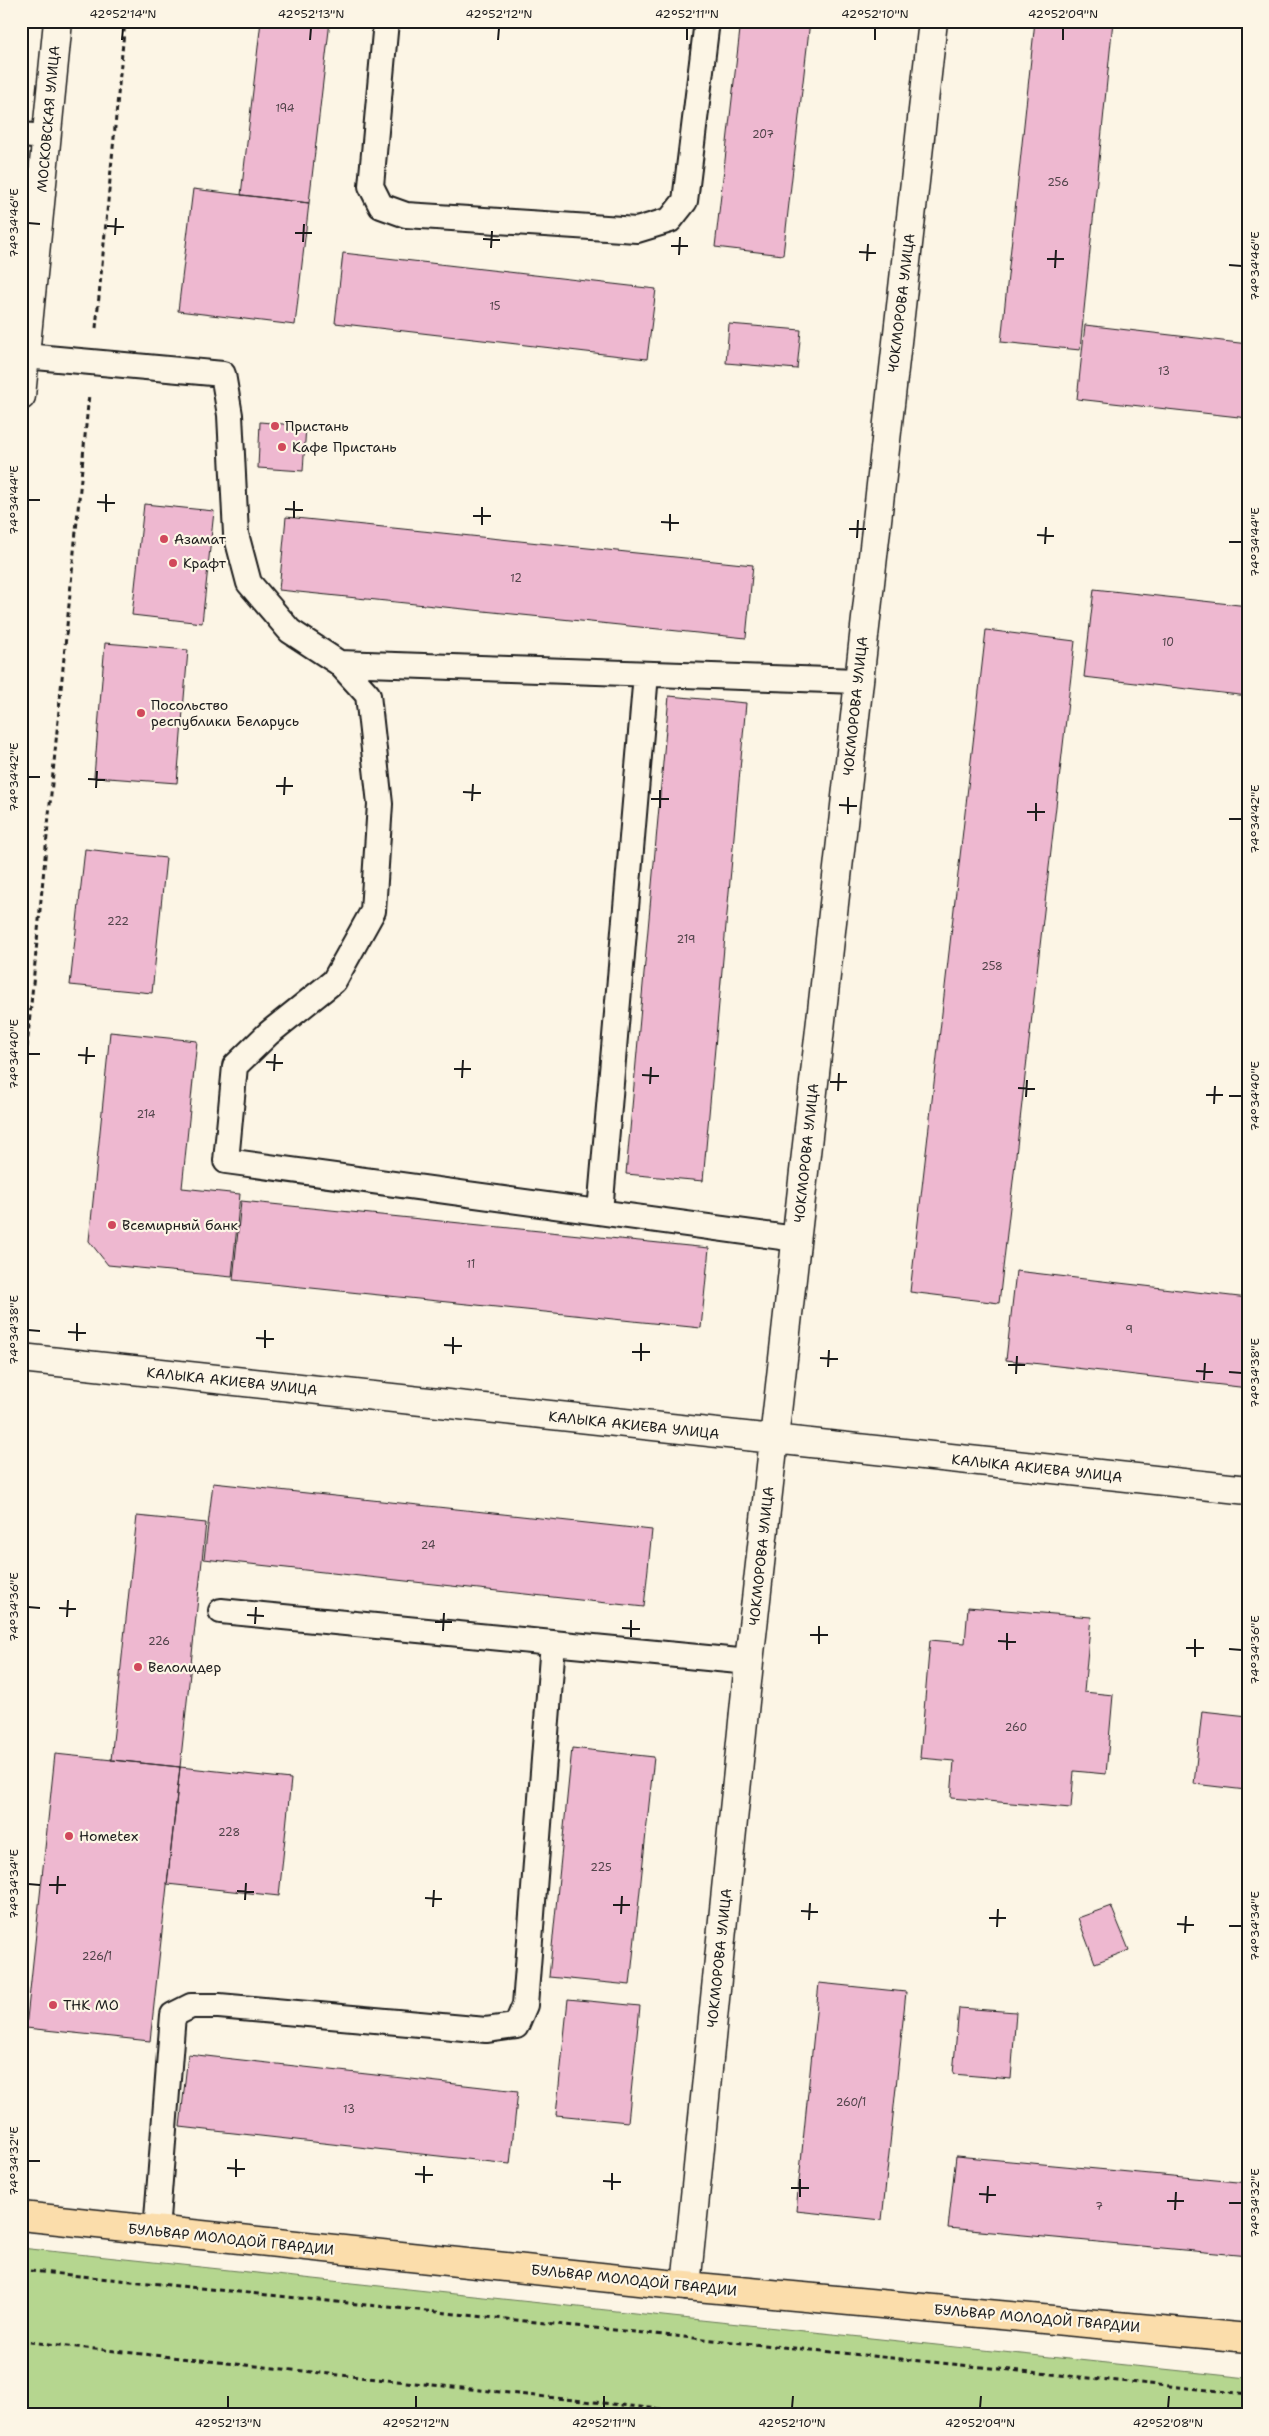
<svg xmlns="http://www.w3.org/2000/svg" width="1269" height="2436" font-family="'Shantell Sans',sans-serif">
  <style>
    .green { fill: #b5d68f; stroke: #687956 }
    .building { fill: #eeb8d0; stroke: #1c1c1c }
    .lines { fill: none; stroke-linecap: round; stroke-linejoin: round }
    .lane-casing { stroke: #1c1c1c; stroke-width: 28 }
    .street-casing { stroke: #1c1c1c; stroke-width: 31 }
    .secondary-casing { stroke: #1c1c1c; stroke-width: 31 }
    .primary-casing { stroke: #1c1c1c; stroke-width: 31 }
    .path { stroke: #1c1c1c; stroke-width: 3; stroke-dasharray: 5 4; stroke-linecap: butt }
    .lane { stroke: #fcf5e5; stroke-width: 24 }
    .street { stroke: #fcf5e5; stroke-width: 28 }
    .secondary { stroke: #fcf5e5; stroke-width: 28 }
    .primary { stroke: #fbddab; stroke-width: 28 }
    .ticks { fill: none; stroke: #1c1c1c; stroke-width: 2 }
    .poi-dot { fill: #d1495b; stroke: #fcf5e5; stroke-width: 2 }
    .labels { text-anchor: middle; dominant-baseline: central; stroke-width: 4.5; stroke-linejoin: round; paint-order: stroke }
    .number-label { font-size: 11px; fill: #504349 }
    .street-label { font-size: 14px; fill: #1c1c1c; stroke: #fcf5e5 }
    .poi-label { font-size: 14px; fill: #1c1c1c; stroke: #fcf5e5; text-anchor: start }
    .neatline { fill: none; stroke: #1c1c1c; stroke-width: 2 }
    .ticks-label { font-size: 12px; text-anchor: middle; fill: #1c1c1c }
  </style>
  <rect width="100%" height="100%" fill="#fcf5e5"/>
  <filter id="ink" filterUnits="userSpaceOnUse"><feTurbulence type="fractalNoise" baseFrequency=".02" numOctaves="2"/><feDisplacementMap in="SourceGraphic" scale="10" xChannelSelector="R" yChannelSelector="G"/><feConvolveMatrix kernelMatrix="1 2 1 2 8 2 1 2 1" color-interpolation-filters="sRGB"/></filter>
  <g filter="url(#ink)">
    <!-- green -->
    <path class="green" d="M21 2248 1248 2378V2415H21Z"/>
    <!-- building -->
    <path class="building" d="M261 21H330L309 203 241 195Z
      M741 21H810L783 255 715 247Z
      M1035 21H1113L1080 350 1001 342Z
      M193 189 309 203 295 325 178 311Z
      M343 253 656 289 647 359 335 323Z
      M729 324 801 330 797 369 726 363Z
      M1085 325 1248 344V418L1077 399Z
      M260 422 306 426 303 471 258 468Z
      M144 504 214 511 202 623 132 615Z
      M286 517 753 565 746 638 279 590Z
      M1094 589 1248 606V696L1084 677Z
      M986 630 1075 641 999 1303 910 1292Z
      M105 643 188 650 177 783 94 777Z
      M669 696 746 703 703 1181 626 1174Z
      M85 849 166 858 152 993 70 985Z
      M110 1032 197 1041 182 1188 240 1194 232 1277 108 1265 89 1241Z
      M241 1201 709 1248 701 1328 233 1280Z
      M1016 1271 1248 1298V1388L1006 1360Z
      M213 1483 652 1530 644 1607 204 1559Z
      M137 1516 206 1523 180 1767 111 1760Z
      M968 1607 1091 1617 1084 1692 1113 1695 1106 1774 1074 1771 1071 1808 951 1798 954 1761 920 1758 930 1640 965 1643Z
      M1202 1711 1248 1716 1246 1790 1194 1784Z
      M572 1748 654 1757 630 1985 549 1977Z
      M55 1754 180 1767 150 2041 26 2028Z
      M180 1767 291 1779 279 1896 167 1884Z
      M1111 1906 1129 1950 1095 1963 1078 1918Z
      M819 1983 906 1992 882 2220 796 2211Z
      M568 1999 640 2006 628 2122 556 2115Z
      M959 2008 1016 2012 1011 2079 953 2074Z
      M188 2054 518 2091 510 2164 180 2127Z
      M956 2156 1248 2183V2256L948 2228Z"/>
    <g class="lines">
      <defs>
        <path id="lane" d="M386 21 371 186 381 206 406 215 637 230 670 220 685 201 707 21
          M21 135 47 137
          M25 356 223 374 230 415 236 534 249 583 290 631 339 663 368 695 380 804 373 911 334 981 269 1033 235 1066 226 1161 796 1239
          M339 663 858 681
          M600 1212 646 674
          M221 1611 749 1662
          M156 2231 173 2015 191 2006H219L486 2030 516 2026 525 2005 553 1643"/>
        <path id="street" d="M21 1358 1248 1490
          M686 2286 749 1662 933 21"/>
        <path id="secondary" d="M21 396 58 21"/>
        <path id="primary" d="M21 2216 686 2286 1248 2338"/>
      </defs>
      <!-- lane casing -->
      <use href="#lane" class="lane-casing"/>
      <!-- street casing -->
      <use href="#street" class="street-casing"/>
      <!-- secondary casing -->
      <use href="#secondary" class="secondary-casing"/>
      <!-- primary casing -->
      <use href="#primary" class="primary-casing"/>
      <!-- path -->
      <path class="path" d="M96 328 125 21
        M21 1110 89 394
        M21 2270 1248 2394
        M21 2341 715 2415"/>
      <!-- lane -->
      <use href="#lane" class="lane"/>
      <!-- street -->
      <use href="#street" class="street"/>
      <!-- secondary -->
      <use href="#secondary" class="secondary"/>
      <!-- primary -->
      <use href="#primary" class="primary"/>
    </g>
  </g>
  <!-- ticks -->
  <path class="ticks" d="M122 40 123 28M310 40 311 28M498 40 499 28M687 40V28M875 40V28M1063 40V28M28 223 40 224M107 226 124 227M295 233H312M115 235 116 218M483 239 500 240M303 242 304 224M671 246H688M491 248 492 231M859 252 876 253M679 255 680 237M1047 259H1064M867 261 868 244M1229 265 1242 266M1055 268 1056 250M28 500H40M97 502 115 503M285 509 303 510M106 512V494M473 516H491M294 518V501M661 522 679 523M482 525V507M849 529H866M670 531V514M1037 535 1054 536M857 538 858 520M1229 542H1242M1045 544 1046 527M28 777H40M88 779 105 780M276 786H293M96 788 97 771M463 792 481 793M284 795 285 777M651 799H669M472 801 473 784M839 805 857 806M660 808V790M1027 812H1045M848 814V797M1229 819H1242M1036 821V803M28 1054H40M78 1055 95 1056M266 1062 283 1063M86 1064 87 1047M454 1069H471M274 1071 275 1054M642 1075 659 1076M462 1078 463 1060M830 1082H847M650 1084 651 1067M1018 1088 1035 1089M838 1091 839 1073M1206 1095H1223M1229 1096H1242M1026 1097 1027 1080M1214 1104 1215 1086M28 1330 40 1331M68 1332 86 1333M256 1338 274 1339M77 1341V1323M444 1345 462 1346M265 1348V1330M632 1352H650M453 1354V1337M820 1358 838 1359M641 1361V1343M1008 1365H1025M828 1367 829 1350M1196 1371 1213 1372M1229 1372 1242 1373M1016 1374 1017 1356M1204 1380 1205 1363M28 1607 40 1608M59 1608 76 1609M247 1615 264 1616M67 1617 68 1600M435 1622H452M255 1624 256 1607M622 1628 640 1629M443 1631 444 1613M810 1635H828M631 1637V1620M998 1641 1016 1642M819 1644V1626M1186 1648H1204M1229 1649 1242 1650M1007 1650V1633M1195 1657V1639M28 1884 40 1885M49 1885H66M237 1891 254 1892M57 1894 58 1876M425 1898 442 1899M245 1900 246 1883M613 1905H630M433 1907 434 1890M801 1911 818 1912M621 1914 622 1896M989 1918H1006M809 1920 810 1903M1177 1924 1194 1925M1229 1926H1242M997 1927 998 1909M1185 1933 1186 1916M28 2161H40M227 2168 245 2169M415 2174 433 2175M236 2177V2159M603 2181 621 2182M424 2183V2166M791 2188H809M612 2190V2173M979 2194 996 2195M800 2197V2179M1167 2201H1184M987 2203 988 2186M1229 2203H1242M1175 2210 1176 2192M228 2408V2396M416 2408V2396M604 2408V2396M792 2408 793 2396M980 2408 981 2396M1168 2408 1169 2396"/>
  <!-- markers -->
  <g class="poi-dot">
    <circle cx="275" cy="426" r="5"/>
    <circle cx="282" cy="447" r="5"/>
    <circle cx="164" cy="539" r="5"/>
    <circle cx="173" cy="563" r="5"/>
    <circle cx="141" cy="713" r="5"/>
    <circle cx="112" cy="1225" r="5"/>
    <circle cx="138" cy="1667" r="5"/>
    <circle cx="69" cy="1836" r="5"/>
    <circle cx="53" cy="2005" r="5"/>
  </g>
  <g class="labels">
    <!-- number labels -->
    <g class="number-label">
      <text x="285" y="108">194</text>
      <text x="763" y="134">207</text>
      <text x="1058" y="182">256</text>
      <text x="495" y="306">15</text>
      <text x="1164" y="371">13</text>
      <text x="516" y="578">12</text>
      <text x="1168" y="642">10</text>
      <text x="118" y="921">222</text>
      <text x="686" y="939">219</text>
      <text x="992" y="966">258</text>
      <text x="146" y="1114">214</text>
      <text x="471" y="1264">11</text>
      <text x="1129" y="1329">9</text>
      <text x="428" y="1545">24</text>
      <text x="159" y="1641">226</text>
      <text x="1016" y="1727">260</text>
      <text x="229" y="1832">228</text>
      <text x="601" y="1867">225</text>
      <text x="97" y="1956">226/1</text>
      <text x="851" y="2102">260/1</text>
      <text x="349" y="2109">13</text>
      <text x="1099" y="2206">7</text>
    </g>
    <!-- street labels -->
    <g class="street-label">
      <text transform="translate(48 119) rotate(-85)">МОСКОВСКАЯ УЛИЦА</text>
      <text transform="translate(901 303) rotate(-83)">ЧОКМОРОВА УЛИЦА</text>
      <text transform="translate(855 706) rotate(-84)">ЧОКМОРОВА УЛИЦА</text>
      <text transform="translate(806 1153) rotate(-84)">ЧОКМОРОВА УЛИЦА</text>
      <text transform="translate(232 1381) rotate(6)">КАЛЫКА АКИЕВА УЛИЦА</text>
      <text transform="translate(634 1425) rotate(6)">КАЛЫКА АКИЕВА УЛИЦА</text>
      <text transform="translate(1037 1468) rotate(6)">КАЛЫКА АКИЕВА УЛИЦА</text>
      <text transform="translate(761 1556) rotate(-84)">ЧОКМОРОВА УЛИЦА</text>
      <text transform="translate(719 1958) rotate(-84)">ЧОКМОРОВА УЛИЦА</text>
      <text transform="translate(231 2239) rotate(6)">БУЛЬВАР МОЛОДОЙ ГВАРДИИ</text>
      <text transform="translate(634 2280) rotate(6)">БУЛЬВАР МОЛОДОЙ ГВАРДИИ</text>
      <text transform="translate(1037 2318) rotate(5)">БУЛЬВАР МОЛОДОЙ ГВАРДИИ</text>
    </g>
    <!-- poi labels -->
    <g class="poi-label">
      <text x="285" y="426">Пристань</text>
      <text x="292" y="447">Кафе Пристань</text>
      <text x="174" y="539">Азамат</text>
      <text x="183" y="563">Крафт</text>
      <text x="151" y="705">Посольство<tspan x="151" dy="16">республики Беларусь</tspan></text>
      <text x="122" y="1225">Всемирный банк</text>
      <text x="148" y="1667">Велолидер</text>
      <text x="79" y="1836">Hometex</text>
      <text x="63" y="2005">ТНК МО</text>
    </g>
  </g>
  <!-- margin -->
  <rect width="1269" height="2436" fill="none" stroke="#fcf5e5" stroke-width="55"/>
  <rect x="28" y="28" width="1214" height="2380" class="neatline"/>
  <g class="ticks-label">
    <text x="123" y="18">42°52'14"N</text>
    <text x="311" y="18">42°52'13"N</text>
    <text x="499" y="18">42°52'12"N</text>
    <text x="687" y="18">42°52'11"N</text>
    <text x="875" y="18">42°52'10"N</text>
    <text x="1063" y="18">42°52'09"N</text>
    <text transform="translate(14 223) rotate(-90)" y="4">74°34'46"E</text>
    <text transform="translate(1255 266) rotate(-90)" y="4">74°34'46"E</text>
    <text transform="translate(14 500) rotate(-90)" y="4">74°34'44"E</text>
    <text transform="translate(1255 542) rotate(-90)" y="4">74°34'44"E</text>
    <text transform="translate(14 777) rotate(-90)" y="4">74°34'42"E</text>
    <text transform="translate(1255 819) rotate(-90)" y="4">74°34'42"E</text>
    <text transform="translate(14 1054) rotate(-90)" y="4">74°34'40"E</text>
    <text transform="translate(1255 1096) rotate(-90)" y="4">74°34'40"E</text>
    <text transform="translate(14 1330) rotate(-90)" y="4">74°34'38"E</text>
    <text transform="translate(1255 1373) rotate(-90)" y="4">74°34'38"E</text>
    <text transform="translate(14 1607) rotate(-90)" y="4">74°34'36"E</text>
    <text transform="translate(1255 1650) rotate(-90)" y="4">74°34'36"E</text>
    <text transform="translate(14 1884) rotate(-90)" y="4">74°34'34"E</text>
    <text transform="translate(1255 1926) rotate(-90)" y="4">74°34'34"E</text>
    <text transform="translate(14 2161) rotate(-90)" y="4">74°34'32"E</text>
    <text transform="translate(1255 2203) rotate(-90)" y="4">74°34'32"E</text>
    <text x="228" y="2427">42°52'13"N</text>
    <text x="416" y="2427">42°52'12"N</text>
    <text x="604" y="2427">42°52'11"N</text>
    <text x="792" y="2427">42°52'10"N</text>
    <text x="980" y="2427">42°52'09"N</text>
    <text x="1168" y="2427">42°52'08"N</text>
  </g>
</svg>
